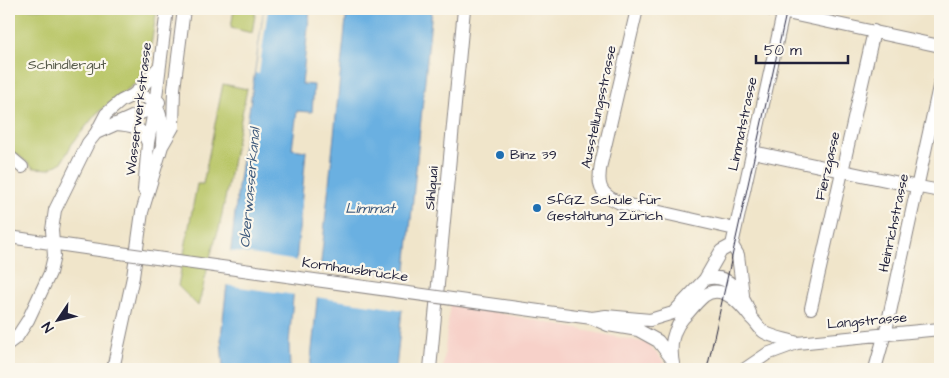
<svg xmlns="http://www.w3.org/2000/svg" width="949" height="378" font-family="'Architects Daughter',sans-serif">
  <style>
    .built { fill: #f7d1c9 }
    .green { fill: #b9c668; stroke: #6e7452 }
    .water { fill: #6bb0e1; stroke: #46698e }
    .pier { fill: #f0e5ca }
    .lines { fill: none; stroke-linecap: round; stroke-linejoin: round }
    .minor-casing { stroke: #898482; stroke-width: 14 }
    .minor { stroke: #fff; stroke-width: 12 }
    .tram { stroke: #22223b; stroke-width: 1 }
    .minor-bridge-casing { stroke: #898482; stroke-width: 14; stroke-linecap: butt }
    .minor-bridge { stroke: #fff; stroke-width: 12 }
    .poi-dot { fill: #1f6fb2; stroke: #fbf7ec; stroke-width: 2 }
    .labels { text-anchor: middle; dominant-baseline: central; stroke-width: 4.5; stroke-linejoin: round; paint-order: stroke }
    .park-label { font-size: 14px; fill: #575b4b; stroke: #fbf7ec }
    .street-label { font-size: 14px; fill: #22223b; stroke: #fbf7ec }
    .poi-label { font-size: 14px; fill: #22223b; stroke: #fbf7ec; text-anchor: start }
    .water-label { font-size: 15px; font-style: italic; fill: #3f5b7d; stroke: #fbf7ec }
  </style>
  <rect width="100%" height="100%" fill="#fbf7ec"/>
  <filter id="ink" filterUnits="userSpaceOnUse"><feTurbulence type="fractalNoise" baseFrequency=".02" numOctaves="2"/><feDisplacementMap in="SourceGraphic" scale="10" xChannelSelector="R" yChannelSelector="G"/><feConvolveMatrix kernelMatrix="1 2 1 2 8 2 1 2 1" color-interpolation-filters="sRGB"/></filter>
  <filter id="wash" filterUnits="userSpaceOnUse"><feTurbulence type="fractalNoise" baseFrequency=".0096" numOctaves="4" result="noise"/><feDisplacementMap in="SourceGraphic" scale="20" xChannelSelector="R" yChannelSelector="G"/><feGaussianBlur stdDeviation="1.12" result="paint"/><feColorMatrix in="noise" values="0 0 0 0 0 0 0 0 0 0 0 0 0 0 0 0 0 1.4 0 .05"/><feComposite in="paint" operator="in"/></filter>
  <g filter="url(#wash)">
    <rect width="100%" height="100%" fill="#f0e5ca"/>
    <!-- built -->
    <path class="built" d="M450 303 647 343 664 361 666 369H443Z"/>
    <!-- green -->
    <path class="green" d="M9 9H157L147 69 137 82 96 114 72 144 62 162 49 169 34 168 9 148Z
      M234 9H256L252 33 231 28Z
      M223 84 247 89 219 229C209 254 206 280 198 306L178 286 197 184H203Z"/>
    <!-- water -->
    <path class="water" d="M264 9H310L302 84 314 85 312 112 297 111 292 149 306 151 289 343 290 369H223L221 337 238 187Z
      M347 9H432L396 369H310Z"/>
    <!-- pier -->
    <path class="pier" d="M264 9H268L259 74 255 73Z
      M229 251 299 261 295 295 225 285Z
      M319 264 408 276 405 310 315 297Z"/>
  </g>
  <g filter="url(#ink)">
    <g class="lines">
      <defs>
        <path id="minor" d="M637 9 601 164C597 185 599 194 620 203L735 229
          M768 9 940 46
          M133 95C137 95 142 96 145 97 163 105 163 127 162 143
          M115 124C132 125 141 126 148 143
          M96 133 148 110 159 102
          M753 152 909 185 940 191
          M9 156 22 167
          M144 190 148 143 155 105 167 9
          M9 237 113 252
          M732 245 784 9
          M732 245 738 255 743 295
          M705 279C730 272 743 295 750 313
          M811 308 874 31
          M539 311 592 318 608 325 638 330 658 341 672 359
          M592 318 606 316 650 320 673 313 705 279 721 251 732 245
          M9 343 17 337 28 320 50 273 54 256 52 230 55 210 88 143 96 133 106 114 121 101 133 95 141 88 159 67
          M113 369 133 277 142 212 162 146 173 127 174 89 184 9
          M430 369 464 9
          M674 369C669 347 671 329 688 313 693 307 698 301 704 296 722 282 741 305 751 318 756 322 759 329 764 332 774 338 786 339 797 343
          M745 369 767 354 797 343 940 329
          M875 369 887 326 940 82"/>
      </defs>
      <!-- minor casing -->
      <use href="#minor" class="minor-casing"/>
      <!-- minor -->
      <use href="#minor" class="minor"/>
      <!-- tram -->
      <path class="tram" d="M707 369 787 9"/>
      <defs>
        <path id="minor-bridge" d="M113 252 539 311"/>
      </defs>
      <!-- minor-bridge casing -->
      <use href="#minor-bridge" class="minor-bridge-casing"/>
      <!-- minor-bridge -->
      <use href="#minor-bridge" class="minor-bridge"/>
    </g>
  </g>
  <!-- markers -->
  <g class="poi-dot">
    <circle cx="500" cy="155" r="5"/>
    <circle cx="537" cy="208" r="5"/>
  </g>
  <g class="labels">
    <!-- park labels -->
    <g class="park-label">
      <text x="67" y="65">Schindlergut</text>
    </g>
    <!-- street labels -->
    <g class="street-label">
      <text transform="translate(599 107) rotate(-78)">Ausstellungsstrasse</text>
      <text transform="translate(139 109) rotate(-83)">Wasserwerkstrasse</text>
      <text transform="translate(743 124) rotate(-78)">Limmatstrasse</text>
      <text transform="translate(828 166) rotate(-77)">Fierzgasse</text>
      <text transform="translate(432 188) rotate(-85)">Sihlquai</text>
      <text transform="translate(894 223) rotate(-78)">Heinrichstrasse</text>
      <text transform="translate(355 270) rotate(8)">Kornhausbrücke</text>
      <text transform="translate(867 321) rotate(-5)">Langstrasse</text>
    </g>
    <!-- poi labels -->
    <g class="poi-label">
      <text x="510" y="155">Binz 39</text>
      <text x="547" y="200">SfGZ Schule für<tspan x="547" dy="16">Gestaltung Zürich</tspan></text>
    </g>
    <!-- water labels -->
    <g class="water-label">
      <text transform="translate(250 188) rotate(-85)">Oberwasserkanal</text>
      <text x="370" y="208">Limmat</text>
    </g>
  </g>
  <!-- margin -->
  <rect width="949" height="378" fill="none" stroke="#fbf7ec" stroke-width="30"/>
  <!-- north arrow -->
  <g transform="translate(58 320) rotate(235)" stroke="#fbf7ec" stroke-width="4" paint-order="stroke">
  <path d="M0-4L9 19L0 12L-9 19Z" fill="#22223b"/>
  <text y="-8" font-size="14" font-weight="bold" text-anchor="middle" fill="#22223b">N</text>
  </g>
  <!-- scale -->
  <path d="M756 55v8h92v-8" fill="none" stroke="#22223b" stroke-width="2.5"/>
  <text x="764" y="55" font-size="15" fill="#22223b" stroke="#fbf7ec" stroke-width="4" paint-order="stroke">50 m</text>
</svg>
